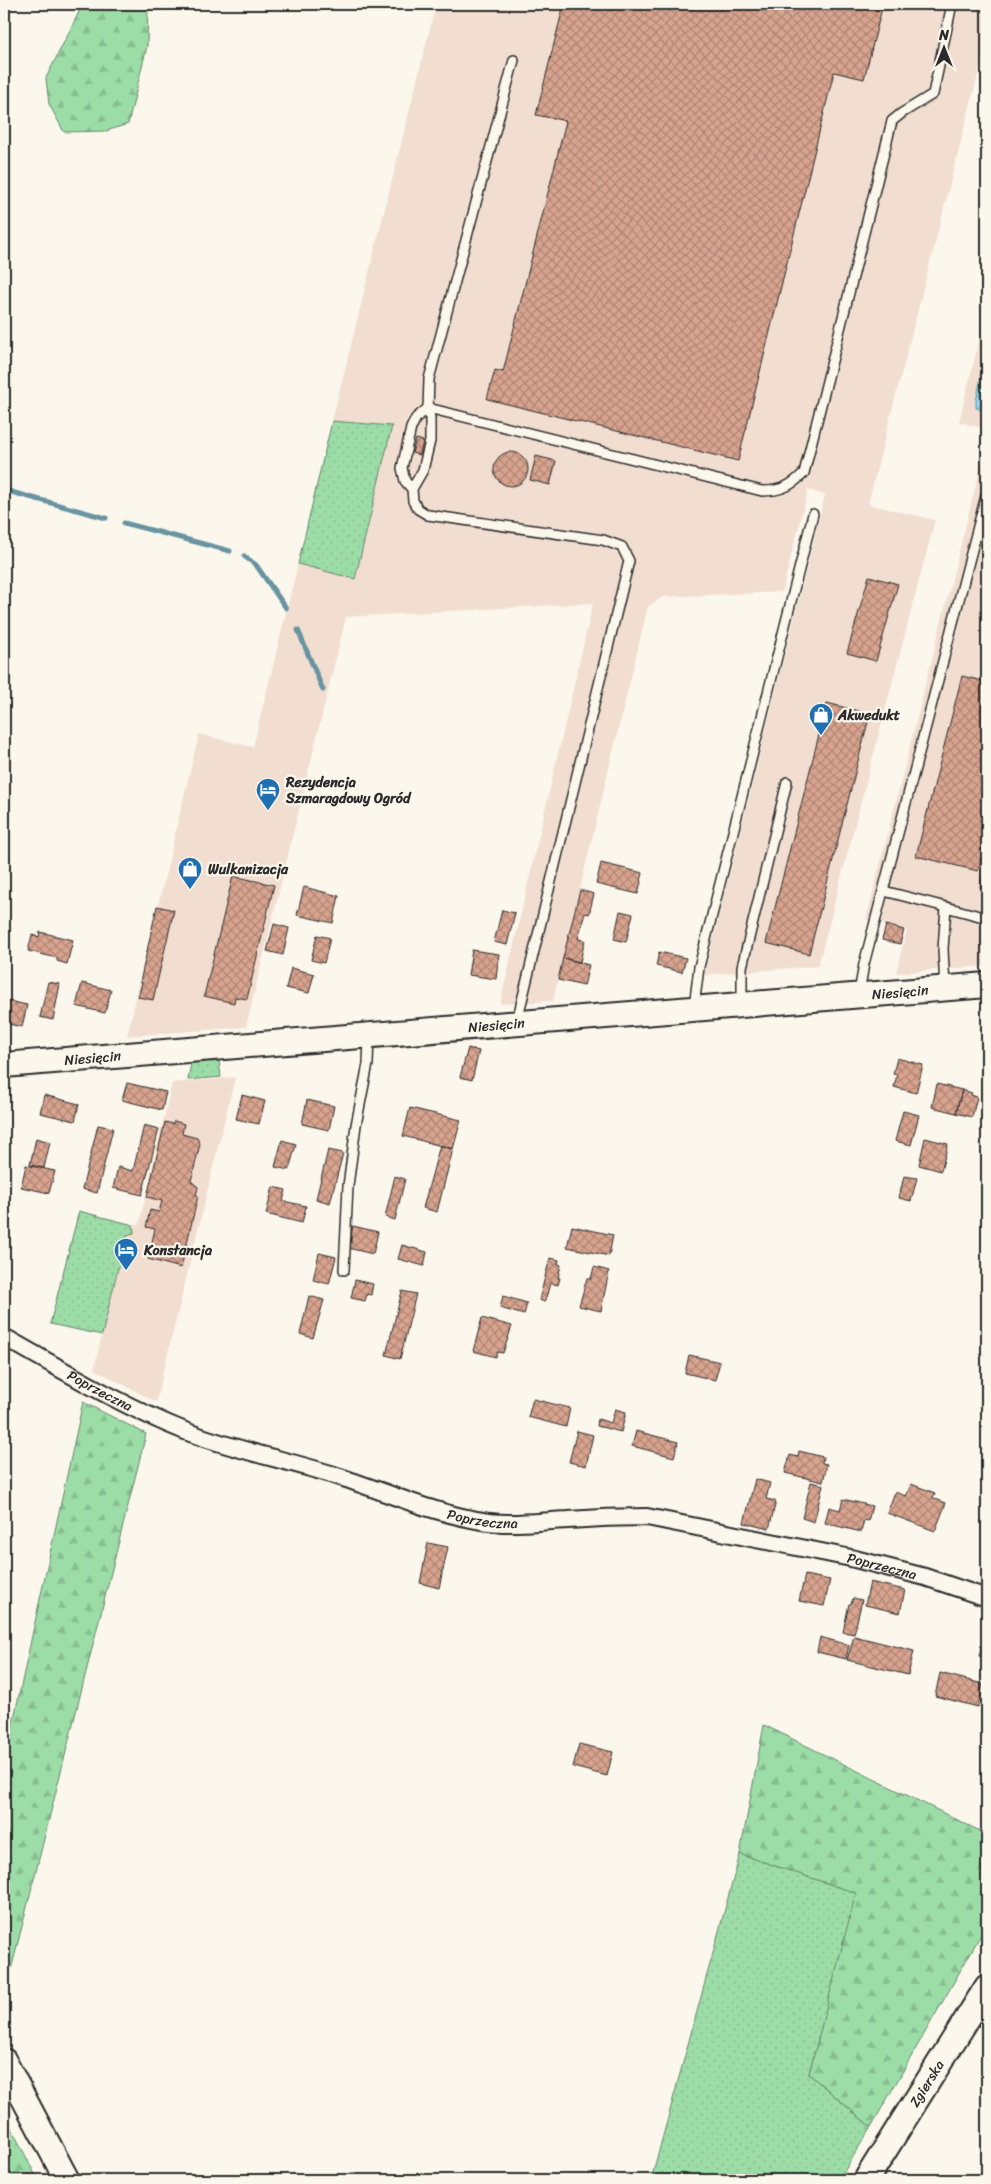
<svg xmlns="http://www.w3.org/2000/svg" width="991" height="2184" font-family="Sriracha,sans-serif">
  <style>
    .built { fill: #f1ded0 }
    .grass { fill: url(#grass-dots); stroke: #648469 }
    .forest { fill: url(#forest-firs); stroke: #648469 }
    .water { fill: url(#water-waves); stroke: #6793a1 }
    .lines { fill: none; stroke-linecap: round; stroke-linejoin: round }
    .stream { stroke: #6793a1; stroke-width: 5 }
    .building { fill: url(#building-cross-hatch); stroke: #2b2b2b }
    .lane-casing { stroke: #2b2b2b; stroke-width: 12 }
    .street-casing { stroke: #2b2b2b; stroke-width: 20 }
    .secondary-casing { stroke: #2b2b2b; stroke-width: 28 }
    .lane { stroke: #fbf7ec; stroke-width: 9 }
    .street { stroke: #fbf7ec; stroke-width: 16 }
    .secondary { stroke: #fbf7ec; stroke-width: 24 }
    .labels { text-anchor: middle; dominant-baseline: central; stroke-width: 4.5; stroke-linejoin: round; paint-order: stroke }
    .poi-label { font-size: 14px; font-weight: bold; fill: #2b2b2b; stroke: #fbf7ec; text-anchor: start }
    .street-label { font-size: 14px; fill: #2b2b2b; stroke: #fbf7ec }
  </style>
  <defs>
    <pattern id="grass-dots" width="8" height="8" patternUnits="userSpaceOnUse" patternTransform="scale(1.25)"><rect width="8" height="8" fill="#9cdda7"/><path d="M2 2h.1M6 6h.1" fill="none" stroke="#87be90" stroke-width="1.8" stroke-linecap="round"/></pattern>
    <pattern id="forest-firs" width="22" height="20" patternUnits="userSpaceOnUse" patternTransform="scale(1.25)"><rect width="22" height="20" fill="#9cdda7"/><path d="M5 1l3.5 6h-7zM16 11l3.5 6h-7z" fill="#87be90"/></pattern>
    <pattern id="water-waves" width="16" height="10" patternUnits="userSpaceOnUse" patternTransform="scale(1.25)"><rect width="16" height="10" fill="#8fd8f0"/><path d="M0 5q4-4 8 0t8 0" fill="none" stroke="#7cbace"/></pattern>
    <pattern id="building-cross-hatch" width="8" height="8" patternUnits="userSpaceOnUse" patternTransform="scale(1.25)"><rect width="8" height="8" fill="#d9a48f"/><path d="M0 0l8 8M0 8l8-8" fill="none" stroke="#b08675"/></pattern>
  </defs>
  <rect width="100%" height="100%" fill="#fbf7ec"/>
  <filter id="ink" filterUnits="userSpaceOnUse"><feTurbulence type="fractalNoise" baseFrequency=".02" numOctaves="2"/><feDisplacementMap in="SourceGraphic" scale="10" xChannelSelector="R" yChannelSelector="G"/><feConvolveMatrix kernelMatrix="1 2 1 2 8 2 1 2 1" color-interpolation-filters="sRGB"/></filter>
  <g filter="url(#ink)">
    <!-- built -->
    <path class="built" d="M436 4H987V40L868 504 935 520 818 966 704 975 825 495 808 490 782 592 663 597 648 606 553 1001 500 1004 593 603 346 617 246 1027 127 1036 199 734 253 747 298 564 355 578 392 426 332 421Z
      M987 309V429L959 422Z
      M987 441V966L896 973 907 930 866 920Z
      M235 1077 156 1402 94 1369 102 1335 50 1324 79 1211 139 1225 172 1083Z"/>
    <!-- grass -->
    <path class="grass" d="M332 421 392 426 355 579 298 564Z
      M219 1061 221 1077 188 1080 191 1063Z
      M79 1211 133 1225 134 1233 127 1235 126 1238 133 1247 128 1259 118 1268 102 1335 50 1324Z
      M740 1854 857 1893 809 2074 871 2127 839 2180H651Z"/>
    <!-- forest -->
    <path class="forest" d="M83 4H148L147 46 128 124 106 131 64 132 49 104 46 78Z
      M83 1402 146 1434 11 1970 4 1954V1764Z
      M764 1725 984 1833 987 1846V1924L871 2127 809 2074 856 1893 740 1854Z
      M4 2114 38 2180H4Z"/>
    <!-- water -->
    <path class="water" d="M986 352H987V412L976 408V401Z"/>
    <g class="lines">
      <!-- stream -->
      <path class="stream" d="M4 490 106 518
        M124 523 230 551
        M244 556 256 565 286 608
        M298 630 323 690"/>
    </g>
    <!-- building -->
    <path class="building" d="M564 4H883L864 79 834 72 738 461 487 399 495 370 503 372 566 121 536 115Z
      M416 439 423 441 420 455 412 453Z
      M494 469a17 17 0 1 1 34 0a17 17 0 1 1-34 0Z
      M536 456 556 461 550 485 530 480Z
      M869 576 898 584 876 661 847 653Z
      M962 676 987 682V835L978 871 916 856Z
      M827 703 870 714 809 954 766 943Z
      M987 858V889L980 887Z
      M601 863 643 873 638 894 596 884Z
      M233 876 274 885 247 999 235 997 234 1003 204 996Z
      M304 887 339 896 333 923 297 915Z
      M580 890 594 894 589 914 585 913 578 939 585 940 580 962 563 958Z
      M157 906 174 910 153 1000 138 997 142 983 140 982Z
      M502 910 515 913 507 945 494 942Z
      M620 911 633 914 626 942 614 939Z
      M274 924 289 928 283 955 267 951Z
      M886 925 904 930 900 944 882 940Z
      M40 932 73 940 67 964 57 961V958L28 951 32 935 39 937Z
      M317 935 330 938 324 963 311 960Z
      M472 950 499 954 496 979 468 975Z
      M659 952 686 958 682 972 656 966Z
      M563 958 589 965 584 986 558 980Z
      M291 968 314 974 309 993 286 988Z
      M48 982 60 984 53 1020 40 1017Z
      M82 983 111 990 105 1013 76 1006Z
      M4 1000 27 1005 22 1027 4 1023Z
      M468 1048 479 1051 472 1080 460 1077Z
      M897 1058 923 1065 916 1093 894 1087 897 1075 893 1074Z
      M127 1083 166 1092 162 1110 122 1100Z
      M937 1084 962 1090 956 1113 932 1107Z
      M962 1090 972 1093 971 1095 977 1097 972 1117 956 1113Z
      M44 1095 79 1104 75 1121 40 1113Z
      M242 1095 265 1101 259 1124 236 1119Z
      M307 1100 334 1106 329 1130 302 1124Z
      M410 1108 461 1120 453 1149 403 1136Z
      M903 1111 919 1115 911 1145 895 1141Z
      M174 1121 184 1124 182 1134 197 1138 200 1144 191 1181 198 1187 196 1195 198 1196 181 1268 148 1259 155 1229 146 1227 150 1210 159 1212 162 1201 147 1197 165 1122 173 1124Z
      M98 1125 113 1128 97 1193 82 1189Z
      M144 1125 159 1129 142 1195 113 1188 118 1167 133 1171Z
      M36 1138 50 1142 44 1168 30 1165Z
      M925 1138 948 1144 941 1171 919 1165Z
      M282 1140 296 1144 289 1170 275 1167Z
      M440 1145 453 1149 437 1212 423 1208Z
      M328 1150 343 1153 330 1203 316 1199Z
      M26 1165 55 1171 49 1193 21 1187Z
      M395 1176 405 1179 395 1220 385 1217Z
      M904 1176 917 1178 911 1201 899 1198Z
      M273 1187 286 1190 283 1201 306 1206 302 1223 266 1214Z
      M353 1226 378 1232 373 1254 348 1248Z
      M572 1226 613 1235 609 1256 567 1247Z
      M402 1245 427 1252 424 1266 398 1259Z
      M319 1253 336 1257 329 1284 313 1280Z
      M550 1258 559 1260 558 1264 561 1265 558 1278H560L558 1285 550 1283 545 1302 539 1300Z
      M594 1267 609 1271 601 1311 579 1306 587 1278 591 1279Z
      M355 1280 373 1284 371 1295 367 1294 365 1301 351 1298Z
      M402 1291 416 1294 400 1359 386 1355Z
      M309 1296 324 1300 313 1338 300 1334Z
      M503 1296 527 1303 524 1315 500 1308Z
      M482 1318 512 1326 503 1353 497 1352 496 1357 473 1351Z
      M689 1355 720 1362 715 1380 685 1373Z
      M533 1399 570 1408 566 1427 528 1417Z
      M615 1409 626 1412 621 1432 597 1426 598 1419 611 1423Z
      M577 1431 593 1435 586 1466 569 1462Z
      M636 1431 678 1442 674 1457 632 1446Z
      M799 1451 823 1457 822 1463 827 1464 823 1482 785 1473 790 1455 798 1457Z
      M755 1479 770 1483 766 1499 776 1501 769 1529 744 1523Z
      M811 1482 823 1485 814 1522 802 1518Z
      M911 1484 935 1493 933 1498 946 1503 935 1531 887 1513 895 1492 906 1496Z
      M843 1499 872 1506 868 1521 864 1520 861 1532 825 1523 829 1507 840 1510Z
      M428 1543 448 1547 439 1588 420 1583Z
      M805 1575 830 1580 824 1606 799 1601Z
      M870 1582 905 1590 900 1613 865 1605Z
      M853 1598 862 1600 854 1634 843 1632 849 1604H851Z
      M986 1630H987V1658L979 1656Z
      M854 1636 914 1651 908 1675 847 1660Z
      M820 1637 849 1645 846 1659 817 1652Z
      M940 1673 983 1684 978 1707 935 1696Z
      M579 1744 613 1752 607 1776 573 1767Z"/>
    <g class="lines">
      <defs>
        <path id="lane" d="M514 60 429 379 428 408 430 418V441L423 470 412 489 413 501 418 509 428 515 603 540 622 547 629 561 517 1021
          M428 408 762 491C781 491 791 486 804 473L892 121 902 113 933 94 952 4
          M412 489 405 481 402 468 411 428 416 418 428 408
          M884 891 946 907
          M945 988 943 949 946 907 987 918
          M859 993 864 964 987 492
          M742 1005V967L787 782
          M694 1007 699 967 813 514
          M344 1270 348 1186 356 1125 368 1064 369 1036"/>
        <g id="street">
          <path id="s1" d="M4 1337C63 1370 122 1406 185 1431 234 1450 287 1460 337 1476 387 1492 436 1515 489 1522 515 1525 542 1521 568 1520 594 1518 620 1517 647 1517L851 1558 925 1577 987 1598"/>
        </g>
        <g id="secondary">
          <path id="s2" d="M4 1065 987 985"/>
          <path d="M4 2061 67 2180"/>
          <path id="s3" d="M866 2180 987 1987"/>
        </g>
      </defs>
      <!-- lane casing -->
      <use href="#lane" class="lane-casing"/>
      <!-- street casing -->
      <use href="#street" class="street-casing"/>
      <!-- secondary casing -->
      <use href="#secondary" class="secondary-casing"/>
      <!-- lane -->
      <use href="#lane" class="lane"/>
      <!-- street -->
      <use href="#street" class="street"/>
      <!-- secondary -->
      <use href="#secondary" class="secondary"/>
    </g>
  </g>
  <!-- icons -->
  <defs>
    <symbol id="shop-pin" viewBox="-11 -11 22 30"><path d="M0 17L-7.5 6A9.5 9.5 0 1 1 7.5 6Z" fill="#1f6fb2" stroke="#fbf7ec"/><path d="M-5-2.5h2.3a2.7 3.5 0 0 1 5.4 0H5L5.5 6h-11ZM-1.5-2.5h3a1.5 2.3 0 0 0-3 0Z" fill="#fff"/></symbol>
    <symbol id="hotel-pin" viewBox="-11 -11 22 30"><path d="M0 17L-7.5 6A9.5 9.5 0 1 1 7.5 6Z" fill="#1f6fb2" stroke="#fbf7ec"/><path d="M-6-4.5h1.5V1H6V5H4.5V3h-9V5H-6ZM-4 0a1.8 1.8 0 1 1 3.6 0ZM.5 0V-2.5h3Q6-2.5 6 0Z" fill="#fff"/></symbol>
  </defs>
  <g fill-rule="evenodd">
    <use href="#shop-pin" x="807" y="701" width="28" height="38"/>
    <use href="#hotel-pin" x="254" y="776" width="28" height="38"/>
    <use href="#shop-pin" x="176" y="855" width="28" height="38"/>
    <use href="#hotel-pin" x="112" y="1236" width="28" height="38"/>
  </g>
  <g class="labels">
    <!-- poi labels -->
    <g class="poi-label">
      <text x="838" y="715">Akwedukt</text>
      <text x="286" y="782">Rezydencja<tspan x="286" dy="16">Szmaragdowy Ogród</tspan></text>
      <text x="208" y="869">Wulkanizacja</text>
      <text x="144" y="1250">Konstancja</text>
    </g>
    <!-- street labels -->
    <g class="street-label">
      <text stroke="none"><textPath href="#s2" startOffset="899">Niesięcin</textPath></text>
      <text stroke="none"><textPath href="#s2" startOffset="494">Niesięcin</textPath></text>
      <text stroke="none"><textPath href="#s2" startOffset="89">Niesięcin</textPath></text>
      <text stroke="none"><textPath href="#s1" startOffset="110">Poprzeczna</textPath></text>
      <text stroke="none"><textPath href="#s1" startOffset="515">Poprzeczna</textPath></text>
      <text stroke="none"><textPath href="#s1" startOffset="920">Poprzeczna</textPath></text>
      <text stroke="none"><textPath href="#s3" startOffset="114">Zgierska</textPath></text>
    </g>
  </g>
  <!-- margin -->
  <rect width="991" height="2184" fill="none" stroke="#fbf7ec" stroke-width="20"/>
  <rect x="10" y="10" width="971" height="2164" fill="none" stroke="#2b2b2b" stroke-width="2" filter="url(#ink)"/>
  <!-- north arrow -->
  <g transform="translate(944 48)" stroke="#fbf7ec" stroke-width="4" paint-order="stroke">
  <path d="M0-4L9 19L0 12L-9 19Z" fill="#2b2b2b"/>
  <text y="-8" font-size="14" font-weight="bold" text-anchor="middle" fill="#2b2b2b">N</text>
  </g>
</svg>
